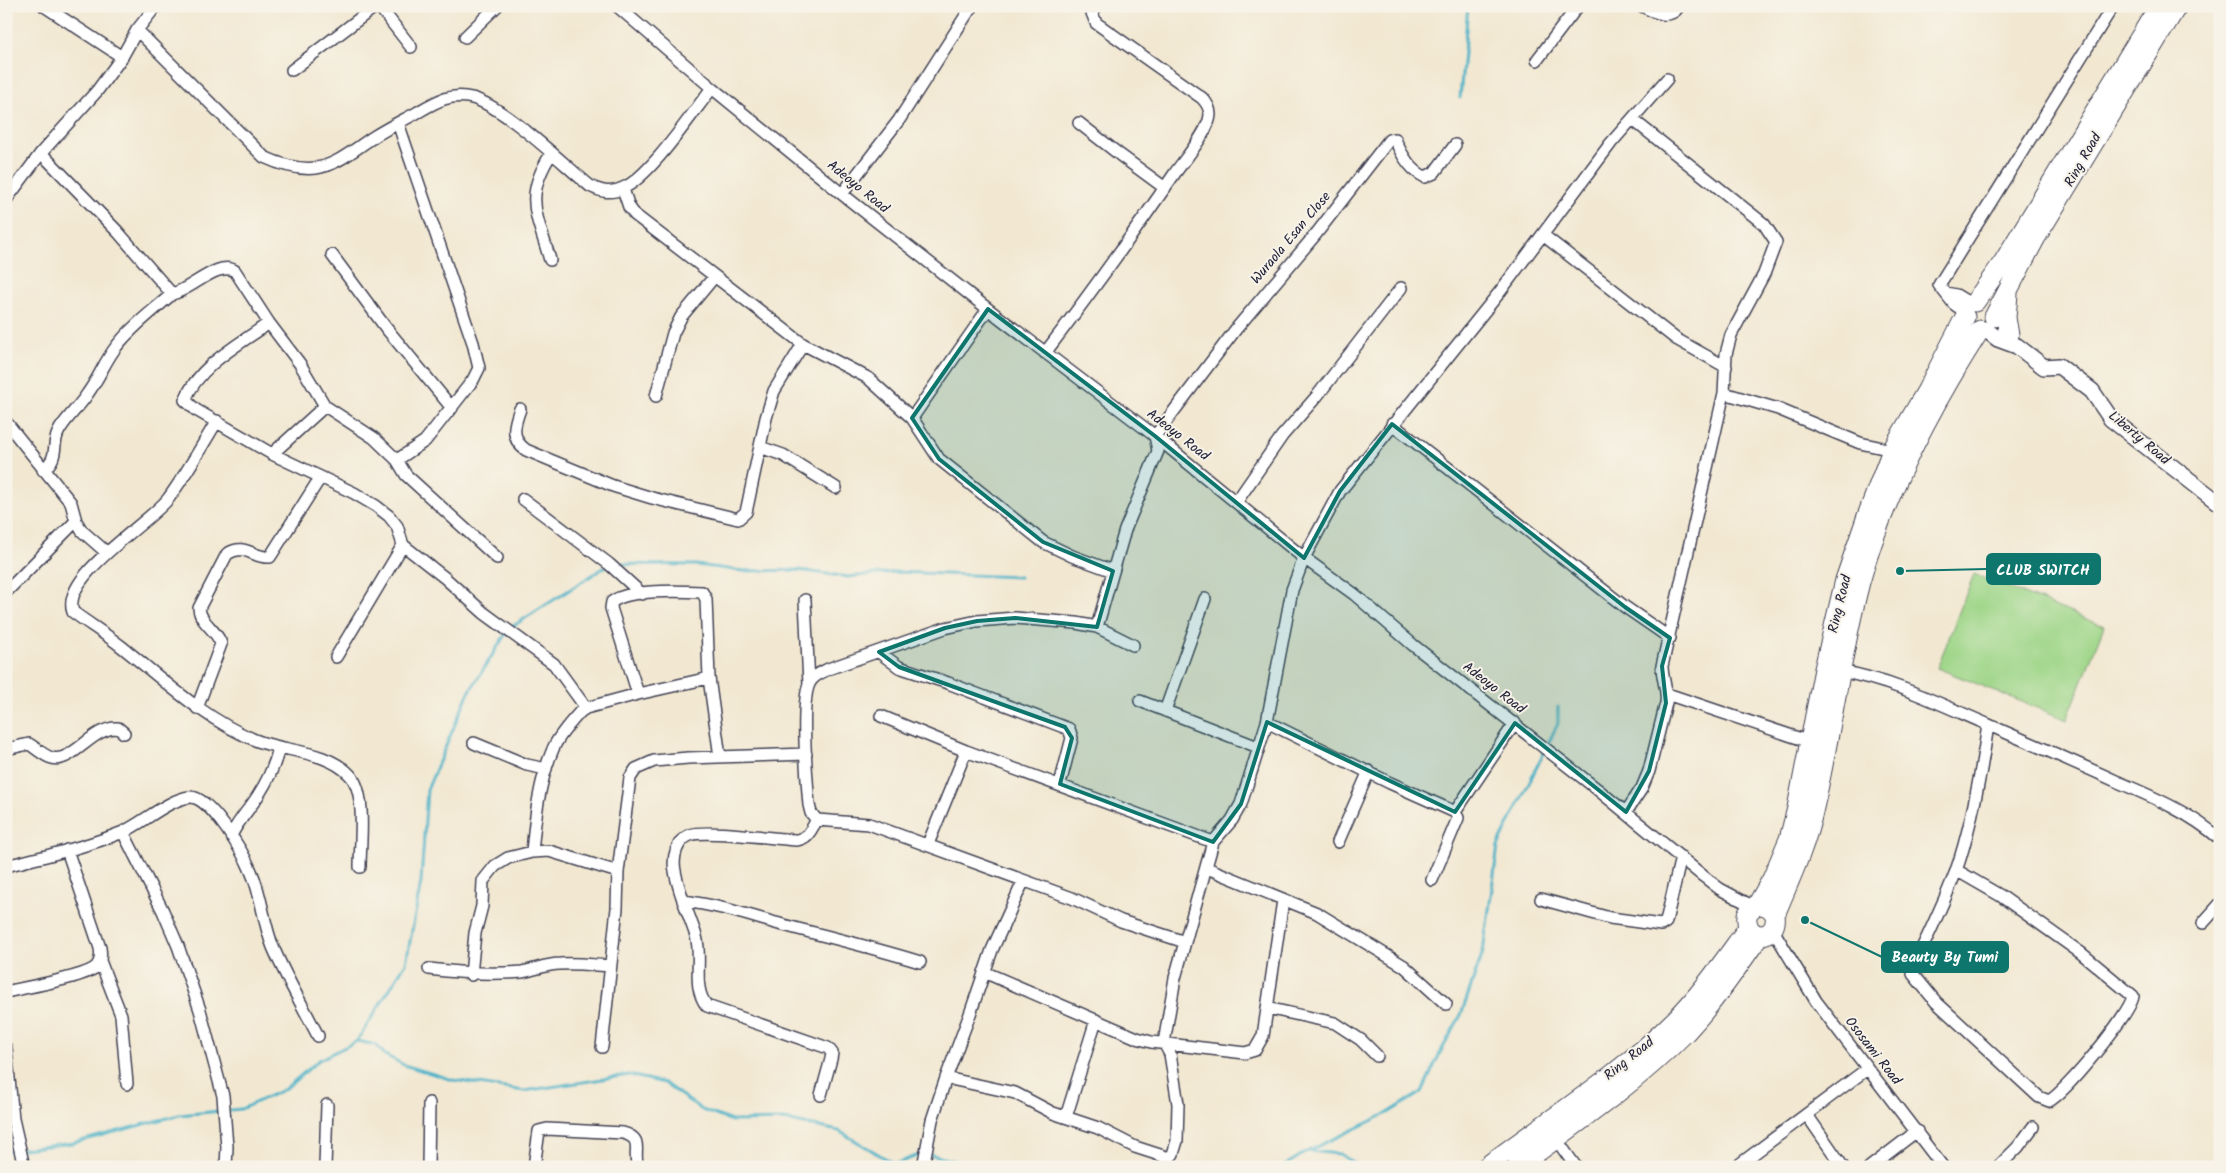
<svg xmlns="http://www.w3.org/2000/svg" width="2226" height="1173" font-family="Kalam,sans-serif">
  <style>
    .green { fill: #9dd587; stroke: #607c61 }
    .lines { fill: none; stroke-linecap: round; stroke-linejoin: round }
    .stream { stroke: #4ab2c8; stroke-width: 3 }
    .minor-casing { stroke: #414052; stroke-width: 14 }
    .tertiary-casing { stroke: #414052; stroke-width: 18 }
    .primary-casing { stroke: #414052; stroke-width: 21 }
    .minor { stroke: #fff; stroke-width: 11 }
    .tertiary { stroke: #fff; stroke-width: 15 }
    .primary { stroke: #fff; stroke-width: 19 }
    .marked { fill: #0f766e; fill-opacity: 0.2; stroke: #0f766e; stroke-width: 4; stroke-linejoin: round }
    .labels { text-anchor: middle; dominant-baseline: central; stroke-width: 4; stroke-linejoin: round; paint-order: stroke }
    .street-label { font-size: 14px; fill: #22223b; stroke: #f7f3e8 }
    .leader { fill: none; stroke: #0f766e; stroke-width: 2 }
    .callout-dot { fill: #0f766e; stroke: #f7f3e8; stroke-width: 2 }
    .callout { fill: #0f766e; stroke: #0f766e; stroke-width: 2 }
    .callout-label { font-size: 15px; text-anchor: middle; font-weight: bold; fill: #fff }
  </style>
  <rect width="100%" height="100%" fill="#f7f3e8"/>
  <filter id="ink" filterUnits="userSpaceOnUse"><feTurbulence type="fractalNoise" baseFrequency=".02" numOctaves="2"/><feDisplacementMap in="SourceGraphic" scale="10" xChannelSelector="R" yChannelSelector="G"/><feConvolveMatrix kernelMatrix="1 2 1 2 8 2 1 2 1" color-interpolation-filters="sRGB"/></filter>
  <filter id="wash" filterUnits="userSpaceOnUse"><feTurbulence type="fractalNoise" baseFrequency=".0096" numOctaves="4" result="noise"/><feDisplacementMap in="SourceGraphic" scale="20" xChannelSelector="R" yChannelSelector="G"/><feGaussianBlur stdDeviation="1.12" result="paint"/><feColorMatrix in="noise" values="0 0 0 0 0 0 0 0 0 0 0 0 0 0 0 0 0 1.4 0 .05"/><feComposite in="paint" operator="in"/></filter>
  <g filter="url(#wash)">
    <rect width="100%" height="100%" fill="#f2e8d2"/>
    <!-- green -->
    <path class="green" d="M1974 574 2104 626 2067 720 1937 668Z"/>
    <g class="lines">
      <!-- stream -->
      <path class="stream" d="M1460 98 1468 6
        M614 564 696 565 743 571 799 570 848 577 896 572 1019 577
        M510 628 608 565
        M1547 746 1558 723V707
        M357 1041 406 963 421 882 427 790 468 694 506 633
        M6 1151 73 1143 179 1115 241 1109 285 1089 319 1060 357 1041 376 1045 385 1055 404 1065 453 1080 524 1091 629 1075 664 1083 702 1110 732 1121 785 1120 839 1131 895 1164 922 1154
        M1308 1151 1388 1113 1422 1092 1440 1053 1461 1015 1483 952 1498 846 1544 752
        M928 1154 978 1167
        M1282 1167 1308 1151 1340 1154 1359 1167"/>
    </g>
  </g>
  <g filter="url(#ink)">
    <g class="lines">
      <defs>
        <path id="minor" d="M44 6 122 57
          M379 6 411 47
          M617 6 712 88 842 194 988 309 1155 436 1304 558 1354 594 1413 645 1597 789 1703 876 1720 889 1754 907
          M1642 6C1654 12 1670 21 1679 6
          M137 30 264 157C279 164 299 170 316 168 338 165 357 147 375 136 389 127 404 120 418 112 437 101 450 93 472 98 505 107 561 162 590 186 602 192 611 194 623 188 649 178 693 112 712 88
          M465 37 497 6
          M1537 60 1578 6
          M292 70 376 6
          M1079 123 1120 155 1165 188
          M41 153 118 232 172 294
          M623 189 629 207 635 215 803 344 868 378 912 418 939 459 1043 542 1072 556 1113 571
          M842 194 899 120 972 6
          M6 200 41 153 97 91 122 57 137 30 156 6
          M1543 235 1676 339 1726 367
          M332 255 386 328 452 408
          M550 260C537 214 523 198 551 154
          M1946 293 1956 295 1971 304
          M1965 312 1954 304 1939 285 2113 6
          M269 323C240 344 199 365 185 400L196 410 272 454 354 493 376 506 389 516 397 526 403 545 336 657
          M1045 353C1090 294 1133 234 1175 173 1185 159 1209 131 1210 115 1210 108 1206 102 1202 98L1096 23 1092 13 1095 6
          M1724 393 1778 409 1860 443 1892 450
          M656 396 673 333 681 317 714 277
          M520 409C514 425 510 439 526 450L613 486 652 498 738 519 746 512 748 503 766 418 774 391 803 344
          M912 418 988 309
          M217 421C201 447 186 475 168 499 148 524 60 577 73 612 89 624 106 634 122 647 165 681 204 719 255 740 284 752 327 750 350 775 367 793 360 842 360 867
          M6 422 71 503 76 521 82 531 106 552
          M1392 424 1625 607 1670 638
          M760 447 783 455 836 488
          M272 454 325 406
          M397 460 425 441 473 380 479 368 473 343 398 123
          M43 470C61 456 50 444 60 429 68 416 80 406 88 393 99 378 105 361 116 347 131 327 153 311 172 294 191 290 218 260 235 271L269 323 300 364 325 406 374 438 397 460 406 475 497 558
          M523 499 609 564 642 594
          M1237 501 1282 436 1317 396 1401 288
          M403 545 445 578 484 613 554 664 586 708
          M6 592 76 521
          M805 600 809 684
          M1097 627 1125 530 1158 451 1155 436 1236 329 1316 234 1389 140 1395 139C1401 154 1410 170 1425 177L1434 173 1455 145
          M879 652 899 667 948 683 1069 729 1072 738 1060 784
          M1839 671C1892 680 1940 704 1989 725 2032 744 2075 762 2118 782 2153 797 2191 813 2220 839
          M638 694 611 608 612 602C627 589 682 591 702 592L706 599 709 678 720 757
          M1667 694 1810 742
          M1140 701 1258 747
          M197 708 221 644C217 630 200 623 199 608L227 554C246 542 253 559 270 557L320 478
          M1165 711 1205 599
          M881 716 966 751 1213 842
          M1267 722 1390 783 1455 812
          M474 743 527 765 546 769
          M6 749 29 744C36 748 44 756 52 758 72 764 93 726 118 728L124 733
          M1626 812 1642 788 1649 771 1666 703C1668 691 1662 679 1662 666L1724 393 1726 354 1731 335 1764 274 1776 242 1764 224 1632 119
          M817 820 811 813 809 805C807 782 800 699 810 682 814 675 821 673 828 669L945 628 977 621 1015 618 1076 623 1097 627 1133 645
          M123 832 163 911 178 946 200 1010 223 1096 227 1147 226 1167
          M231 836C238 820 250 809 259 794 268 780 275 764 279 748
          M1338 842 1369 771
          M928 844 966 751
          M532 852C535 819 539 781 553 749 558 736 571 722 580 712L586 708 638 694 709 678
          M6 866C45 856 86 847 123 832 143 823 169 799 190 797 210 796 244 854 251 871 262 895 263 923 273 947 286 978 303 1006 318 1036
          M1207 868 1317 913 1404 966 1446 1004
          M1956 870 2001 896 2081 953 2133 996C2131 1013 2065 1093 2049 1101L2039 1097 1936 1002 1913 974 1914 965C1929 934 1944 903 1956 871 1972 824 1981 774 1988 725
          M1432 880 1458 818 1455 812 1515 723
          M1541 899 1610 918 1661 925 1666 922 1667 917 1681 857
          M683 901C718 905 750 916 783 925 829 937 875 948 920 962
          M2203 923 2220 904
          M1773 930 1816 1001 1943 1167
          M100 961 121 1015 127 1084
          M429 969C461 973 489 975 522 972 535 970 546 964 560 964 576 963 593 965 610 966
          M984 972 1137 1038 1151 1042 1245 1053 1255 1050 1263 1036 1283 900
          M471 975 475 933 482 906 483 881 495 866 508 858 532 852 549 851 618 872
          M6 992C22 988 88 977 97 966 101 961 101 954 100 948L67 850
          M1267 1008 1335 1023 1361 1040 1377 1056
          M602 1047 617 908 618 872 630 778 636 769 654 761 688 758 806 754
          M6 1048 13 1119 24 1167
          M946 1078 1015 1093 1053 1113 1098 1128 1135 1147 1169 1158
          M821 1095 831 1059 832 1053 828 1048 707 1006C691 987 703 959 696 936 689 914 679 894 675 871 672 857 677 840 690 835 704 829 776 839 797 840 810 837 810 830 817 820L869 824 1072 898 1121 921 1185 942
          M1807 1115 1843 1167
          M1066 1117 1096 1020
          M1556 1139 1576 1167
          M325 1167 327 1105
          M428 1167 429 1103
          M534 1167 539 1131 547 1129 623 1133C645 1139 632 1151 638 1167
          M923 1167 932 1120 946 1078 970 1014 992 950 1023 882
          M1169 1167V1158L1173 1154 1177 1141 1178 1104 1170 1054 1164 1043 1175 978 1213 842 1232 820 1241 804 1267 722 1292 590 1304 558 1340 491 1499 293 1611 143 1667 79
          M1736 1167 1867 1069
          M1870 1167 1917 1131
          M1998 1167 2018 1147 2033 1127"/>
        <path id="tertiary" d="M1985 329 1998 339 2017 346 2044 367 2059 366 2092 391 2111 419 2220 504"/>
        <path id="primary" d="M2008 294 2006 318 2009 335
          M1975 302 2004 261 2159 6
          M1994 317 2035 239 2177 6
          M1757 905 1772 879 1789 839 1797 808 1824 669 1845 580 1867 516 1892 450 1927 390 1965 317
          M1775 915C1768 902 1754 902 1747 915 1744 942 1779 941 1775 915 1789 881 1805 848 1813 812 1831 736 1840 658 1860 582 1885 492 1930 408 1980 330
          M1486 1167C1549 1119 1619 1076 1675 1020 1702 993 1725 959 1748 928
          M1517 1167C1575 1125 1636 1083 1686 1032 1714 1002 1737 968 1760 935"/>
      </defs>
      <!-- minor casing -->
      <use href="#minor" class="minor-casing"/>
      <!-- tertiary casing -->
      <use href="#tertiary" class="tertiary-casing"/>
      <!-- primary casing -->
      <use href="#primary" class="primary-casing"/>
      <!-- minor -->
      <use href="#minor" class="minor"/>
      <!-- tertiary -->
      <use href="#tertiary" class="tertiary"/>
      <!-- primary -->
      <use href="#primary" class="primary"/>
    </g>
  </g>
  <!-- marked area -->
  <path class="marked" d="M988 309 1155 436 1304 558 1340 491 1392 424 1625 607 1670 638 1662 666 1666 703 1649 771 1626 812 1515 723 1455 812 1267 722 1241 804 1213 842 1060 784 1072 738 1065 727 899 667 879 652 945 628 977 621 1015 618 1097 627 1113 571 1043 542 939 459 912 418Z"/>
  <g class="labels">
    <!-- street labels -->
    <g class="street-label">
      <text transform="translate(2083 160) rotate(-60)">Ring Road</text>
      <text transform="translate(858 187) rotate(39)">Adeoyo Road</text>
      <text transform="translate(1291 238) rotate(-50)">Wuraola Esan Close</text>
      <text transform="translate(1178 435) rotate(38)">Adeoyo Road</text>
      <text transform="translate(2139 438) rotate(40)">Liberty Road</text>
      <text transform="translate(1840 604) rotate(-76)">Ring Road</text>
      <text transform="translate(1494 688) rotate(38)">Adeoyo Road</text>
      <text transform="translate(1873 1051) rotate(52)">Ososami Road</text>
      <text transform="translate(1629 1059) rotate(-39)">Ring Road</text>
    </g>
  </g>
  <!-- callouts -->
  <path class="leader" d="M1900 571L1987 569M1805 920L1882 957"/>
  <g class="callout-dot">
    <circle cx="1900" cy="571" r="5"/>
    <circle cx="1805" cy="920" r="5"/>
  </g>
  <g class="callout">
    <rect x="1987" y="554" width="113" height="30" rx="5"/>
    <rect x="1882" y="942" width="126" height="30" rx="5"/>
  </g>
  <g class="callout-label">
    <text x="2043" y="575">CLUB SWITCH</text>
    <text x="1945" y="962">Beauty By Tumi</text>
  </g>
  <!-- margin -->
  <rect width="2226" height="1173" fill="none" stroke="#f7f3e8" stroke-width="25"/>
</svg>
